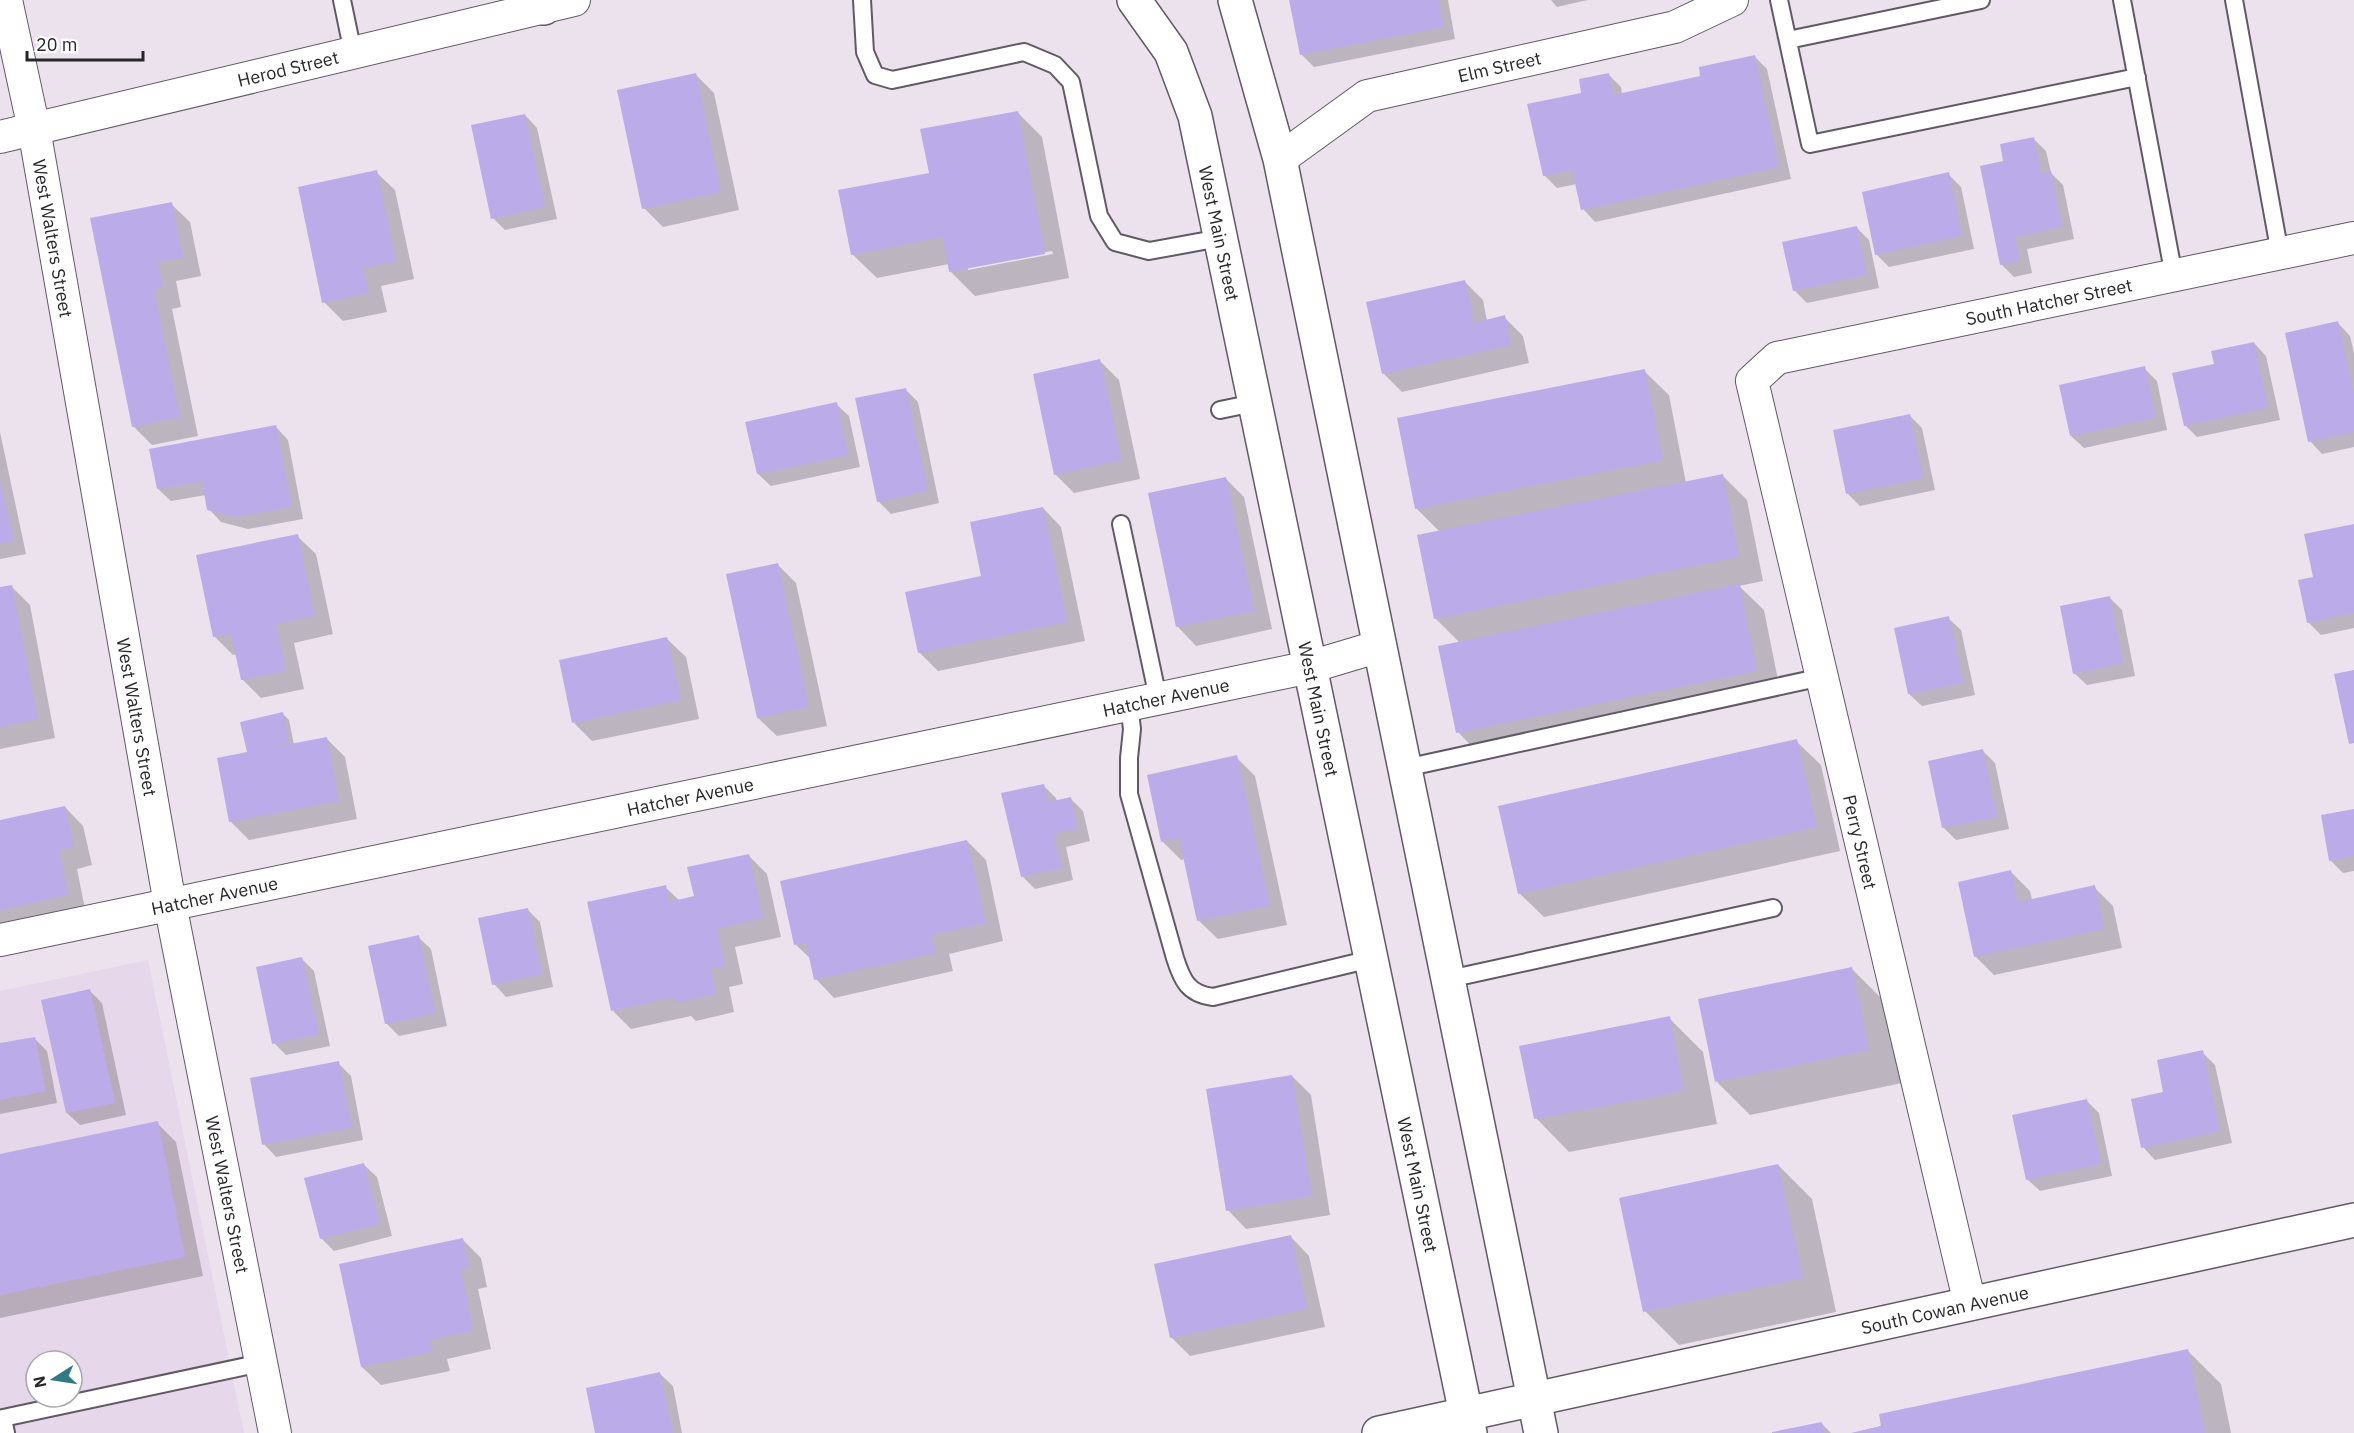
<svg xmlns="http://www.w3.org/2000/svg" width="2354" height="1433" font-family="'IBM Plex Sans',sans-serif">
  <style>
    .built { fill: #e6d7ea; fill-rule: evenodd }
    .shadow { fill: #0003; fill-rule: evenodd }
    .building { fill: #bbace9 }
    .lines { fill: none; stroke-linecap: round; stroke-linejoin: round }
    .service-casing { stroke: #615963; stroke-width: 20 }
    .minor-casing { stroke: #615963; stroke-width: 34 }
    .tertiary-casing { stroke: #615963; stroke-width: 36 }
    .secondary-casing { stroke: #615963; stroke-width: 36 }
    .service { stroke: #fff; stroke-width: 16 }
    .minor { stroke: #fff; stroke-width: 32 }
    .tertiary { stroke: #fff; stroke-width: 33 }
    .secondary { stroke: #fff; stroke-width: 33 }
    .labels { text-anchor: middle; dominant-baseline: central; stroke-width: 4.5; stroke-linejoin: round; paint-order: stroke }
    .street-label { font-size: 18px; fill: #29262a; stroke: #fff }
  </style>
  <rect width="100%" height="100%" fill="#ebe2ee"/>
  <!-- built -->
  <path class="built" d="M148 960 244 1433H0V991ZM36 1361H72V1397H36Z"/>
  <!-- shadow -->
  <path class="shadow" d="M1290 0H1448L1455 39 1314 67 1301 54Z
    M1551 0H1588L1557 7Z
    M1754 56 1767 69 1791 179 1595 222 1583 209 1577 184 1557 188 1544 175 1583 94 1608 74 1621 87 1622 94 1702 77Z
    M696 75 714 93 739 210 663 227 644 208Z
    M1017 112 1042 137 1069 278 975 296 951 272 949 264 877 278 852 254 931 174ZM1052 251 1053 254 968 270V267Z
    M525 115 537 128 557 219 505 230 493 218Z
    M2034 139 2046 151 2051 173 2063 185 2074 239 2027 249 2032 273 2014 277 2001 264 2005 162Z
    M376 172 395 190 414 279 381 286 387 312 343 321 324 302Z
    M1948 174 1961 187 1974 249 1889 267 1876 254Z
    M171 204 190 222 201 276 176 281 181 307 172 309 198 436 152 445 133 426 92 219Z
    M1856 227 1869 240 1879 288 1807 303 1794 290Z
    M1464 281 1483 300 1487 321 1504 317 1523 336 1529 363 1402 392 1383 373Z
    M2338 323 2350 336 2354 353V447L2322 454 2310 441Z
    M2254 343 2266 356 2280 420 2197 437 2185 425 2216 366Z
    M1100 361 1119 380 1140 479 1074 493 1055 474Z
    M2144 368 2157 381 2167 430 2084 448 2071 436Z
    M1644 371 1669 395 1686 483 1722 475 1747 500 1763 581 1739 586 1764 610 1781 695 1482 757 1458 732 1460 643 1435 618 1440 532 1416 508Z
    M905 389 918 402 939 503 891 514 878 501Z
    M836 404 849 416 860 467 771 486 758 474Z
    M1909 415 1922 428 1935 490 1860 506 1848 494 1834 431Z
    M276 427 288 440 303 519 248 529 221 522 209 509 206 495 171 501 158 489Z
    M0 432 26 554 0 559Z
    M1225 478 1244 497 1272 629 1196 646 1178 627 1150 495Z
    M1043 508 1061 527 1085 641 938 671 919 652Z
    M2354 525V628L2321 635 2308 622 2315 578Z
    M297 536 316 554 333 634 294 643 304 689 261 698 242 679 237 654 233 655 214 636Z
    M777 564 796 583 827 726 777 736 758 718Z
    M11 586 30 605 55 738 0 749V589Z
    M2110 598 2122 610 2135 676 2087 685 2074 673Z
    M1948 618 1961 630 1975 695 1922 706 1909 694Z
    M667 639 686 657 699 719 592 741 574 723Z
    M283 714 289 720 294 745 326 738 345 757 357 819 249 840 230 821 250 753Z
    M1796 741 1821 765 1840 851 1544 917 1519 893Z
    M1983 751 1995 763 2009 829 1956 840 1944 828Z
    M1236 757 1255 776 1287 925 1218 939 1199 921 1185 859 1181 860 1162 841Z
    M1043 785 1056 798 1057 802 1070 798 1083 811 1090 841 1066 847 1073 880 1035 889 1022 876Z
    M65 807 83 826 92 865 77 869 86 914 0 932V821Z
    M2354 810V871L2343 873 2330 860Z
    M967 841 986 860 1003 941 949 954 953 971 834 998 816 979 812 960 796 945Z
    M748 855 767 874 781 937 735 947 743 984 729 987 734 1012 696 1021 691 1016 631 1029 613 1011 665 887 680 901 696 897Z
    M2011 872 2030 891 2032 900 2094 887 2113 906 2122 948 1994 975 1975 956Z
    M527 909 540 922 553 987 506 997 494 984Z
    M418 937 431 949 447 1026 399 1036 386 1023Z
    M302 959 314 971 330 1046 286 1055 274 1043Z
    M1851 968 1885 1002 1902 1083 1750 1115 1717 1082Z
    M90 991 102 1003 126 1115 80 1125 67 1113Z
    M1669 1018 1703 1052 1717 1124 1569 1152 1536 1118Z
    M34 1038 47 1051 57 1103 0 1114V1045Z
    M2202 1052 2215 1065 2232 1143 2155 1160 2143 1147 2165 1094Z
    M338 1063 351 1076 363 1140 276 1157 264 1144Z
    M1292 1076 1311 1095 1330 1215 1246 1229 1228 1210Z
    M2086 1100 2099 1113 2112 1176 2040 1191 2027 1179Z
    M157 1123 176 1142 203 1276 0 1318V1155Z
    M364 1165 377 1177 392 1236 334 1251 321 1238Z
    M1778 1165 1812 1199 1836 1312 1679 1345 1645 1311Z
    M1291 1237 1309 1256 1325 1327 1190 1356 1171 1337Z
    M462 1239 481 1258 487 1287 478 1289 491 1349 447 1359 450 1371 381 1385 362 1367Z
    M2187 1350 2221 1384 2231 1433H1853Z
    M660 1374 673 1386 682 1433H597Z
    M1822 1424 1831 1433H1774Z"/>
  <!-- building -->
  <path class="building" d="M1289 0H1438L1444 27 1300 55Z
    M1755 55 1779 167 1581 210 1572 170 1543 176 1527 104 1581 93 1579 79 1609 73 1613 95 1700 76 1699 67Z
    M696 73 721 192 642 209 617 90Z
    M1018 111 1045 254 949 272 943 237 851 255 838 190 929 173 920 129Z
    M525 114 545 207 491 219 471 125Z
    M2034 137 2041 173 2051 171 2062 227 2015 237 2020 261 2000 265 1980 166 2003 161 2000 144Z
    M377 170 396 261 363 268 369 293 322 303 298 187Z
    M1949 172 1962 236 1875 255 1862 192Z
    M172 202 183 258 158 262 163 288 154 290 180 417 132 427 90 218Z
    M1857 226 1867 275 1793 291 1782 242Z
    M1465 280 1474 323 1505 315 1511 345 1382 374 1366 302Z
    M2338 321 2354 395V432L2308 442 2285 333Z
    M2254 342 2268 408 2184 426 2172 373 2214 364 2211 351Z
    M1100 359 1122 460 1054 475 1033 374Z
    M2145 366 2156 418 2070 436 2059 385Z
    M1645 369 1663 460 1415 509 1397 418Z
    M906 388 928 491 877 502 855 398Z
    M837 402 848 455 757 474 745 422Z
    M1910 414 1923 478 1846 494 1833 430Z
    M276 425 292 507 235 517 207 510 202 481 157 489 149 449Z
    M1723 474 1739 557 1434 619 1417 535Z
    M1226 477 1254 611 1176 627 1148 493Z
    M0 480 14 541 0 544Z
    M1043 507 1067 622 918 653 905 592 981 576 970 522Z
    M2354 524V613L2307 623 2298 580 2313 577 2304 534Z
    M298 534 315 616 276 624 286 671 241 680 231 634 213 637 196 555Z
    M778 563 809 707 757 718 726 574Z
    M1740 584 1757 671 1456 733 1438 646Z
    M12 585 38 719 0 727V587Z
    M2110 596 2123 663 2073 674 2060 606Z
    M1949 616 1963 683 1908 694 1894 628Z
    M667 637 681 700 572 723 559 660Z
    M2354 670V743L2349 744 2334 674Z
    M283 712 289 743 269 748 327 737 339 801 229 822 217 758 247 752 240 722Z
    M1797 739 1817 827 1518 894 1498 806Z
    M1983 749 1997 817 1942 828 1928 761Z
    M1237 755 1270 906 1197 921 1179 838 1161 842 1147 775Z
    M1044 784 1048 802 1071 797 1078 829 1054 834 1062 868 1021 877 1001 793Z
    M65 806 74 847 59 850 68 895 0 910V820Z
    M2354 809V856L2329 861 2321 815Z
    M967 840 986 923 931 935 936 953 814 980 806 943 794 945 780 881Z
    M749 854 763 918 717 929 725 966 711 969 716 994 676 1003 674 997 611 1011 587 902 666 885 669 902 694 896 687 867Z
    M2011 870 2018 902 2095 885 2104 929 1974 957 1958 882Z
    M528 908 542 974 492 985 478 918Z
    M419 935 435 1013 385 1024 368 946Z
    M302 957 319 1034 272 1044 256 967Z
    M1852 967 1869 1050 1715 1082 1698 999Z
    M90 989 115 1103 66 1113 41 1000Z
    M1670 1016 1684 1091 1534 1119 1519 1046Z
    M35 1037 46 1091 0 1100V1043Z
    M2203 1050 2220 1131 2141 1148 2131 1099 2163 1092 2157 1060Z
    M339 1061 352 1128 262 1145 250 1078Z
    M1292 1075 1312 1196 1226 1211 1206 1089Z
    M2087 1099 2101 1164 2026 1180 2012 1115Z
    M158 1121 185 1257 0 1295V1154Z
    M364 1163 380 1224 320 1239 304 1178Z
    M1778 1164 1803 1278 1643 1312 1619 1198Z
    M1291 1235 1307 1309 1170 1338 1154 1264Z
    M463 1238 469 1268 461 1270 473 1331 430 1340 432 1352 361 1367 339 1264Z
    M2188 1349 2205 1433H1851L1881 1426 1879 1414Z
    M660 1372 673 1433H595L586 1388Z
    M1822 1422 1824 1433H1772V1432Z"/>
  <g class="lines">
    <defs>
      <path id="service" d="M342 0 353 53
        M862 0 865 52 875 75 892 80 1024 52 1055 65 1071 82 1099 216 1115 242 1149 251 1220 238
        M1779 0 1810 144 2137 77
        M2122 0 2174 276
        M2234 0 2280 254
        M1788 40 1981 0
        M1220 410 1254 403
        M1121 524 1158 698
        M1129 704 1132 729 1129 758V794L1175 958C1182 980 1188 994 1213 997L1371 959
        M1405 768 1822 677
        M1449 979 1773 908
        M6 1433 3 1418 261 1363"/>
      <g id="minor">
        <path id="s1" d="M6 0 34 129 170 904 275 1433"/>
        <path id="s2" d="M0 137 574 0"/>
        <path id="s3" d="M1280 159 1367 96 1675 27 1732 0"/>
        <path id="s4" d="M0 940 1310 667 1380 646"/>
        <path id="s5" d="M1970 1304 1752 381 1777 358 2354 238"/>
      </g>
      <g id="tertiary">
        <path id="s6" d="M1379 1433 2354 1220"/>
      </g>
      <g id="secondary">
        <path id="s7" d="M1134 0 1171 52 1195 116 1470 1433"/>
        <path d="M1235 0 1280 159 1541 1433"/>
        <path d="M544 8 550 0"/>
      </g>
    </defs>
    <!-- service casing -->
    <use href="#service" class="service-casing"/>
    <!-- minor casing -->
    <use href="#minor" class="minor-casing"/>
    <!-- tertiary casing -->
    <use href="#tertiary" class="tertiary-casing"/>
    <!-- secondary casing -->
    <use href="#secondary" class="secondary-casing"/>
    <!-- service -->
    <use href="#service" class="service"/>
    <!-- minor -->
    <use href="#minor" class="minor"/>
    <!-- tertiary -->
    <use href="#tertiary" class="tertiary"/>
    <!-- secondary -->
    <use href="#secondary" class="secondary"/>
  </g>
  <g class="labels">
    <!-- street labels -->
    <g class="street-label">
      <text stroke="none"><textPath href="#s3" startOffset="243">Elm Street</textPath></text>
      <text stroke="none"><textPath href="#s2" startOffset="296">Herod Street</textPath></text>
      <text stroke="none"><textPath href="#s7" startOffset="252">West Main Street</textPath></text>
      <text stroke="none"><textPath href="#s1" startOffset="243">West Walters Street</textPath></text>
      <text stroke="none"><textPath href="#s5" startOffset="1260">South Hatcher Street</textPath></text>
      <text stroke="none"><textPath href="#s4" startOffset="1191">Hatcher Avenue</textPath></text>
      <text stroke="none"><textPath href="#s7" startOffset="738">West Main Street</textPath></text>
      <text stroke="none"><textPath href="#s1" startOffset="729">West Walters Street</textPath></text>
      <text stroke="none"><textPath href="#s4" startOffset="705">Hatcher Avenue</textPath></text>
      <text transform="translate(1860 842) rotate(77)">Perry Street</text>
      <text stroke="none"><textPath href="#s4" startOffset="219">Hatcher Avenue</textPath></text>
      <text stroke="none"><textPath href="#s7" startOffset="1224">West Main Street</textPath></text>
      <text stroke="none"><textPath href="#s1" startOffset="1215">West Walters Street</textPath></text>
      <text stroke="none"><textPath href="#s6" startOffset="579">South Cowan Avenue</textPath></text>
    </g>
  </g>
  <!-- north arrow -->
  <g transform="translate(54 1379) rotate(258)"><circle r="28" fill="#ffffff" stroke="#a9a8aa" stroke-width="1.5"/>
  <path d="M0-4.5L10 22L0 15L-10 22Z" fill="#327a83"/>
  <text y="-9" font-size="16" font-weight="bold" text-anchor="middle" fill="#29262a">N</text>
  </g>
  <!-- scale -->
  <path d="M27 51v9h116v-9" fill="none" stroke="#29262a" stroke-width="3"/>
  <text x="36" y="51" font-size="18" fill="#29262a" stroke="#ffffff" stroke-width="4.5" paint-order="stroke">20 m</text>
</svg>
